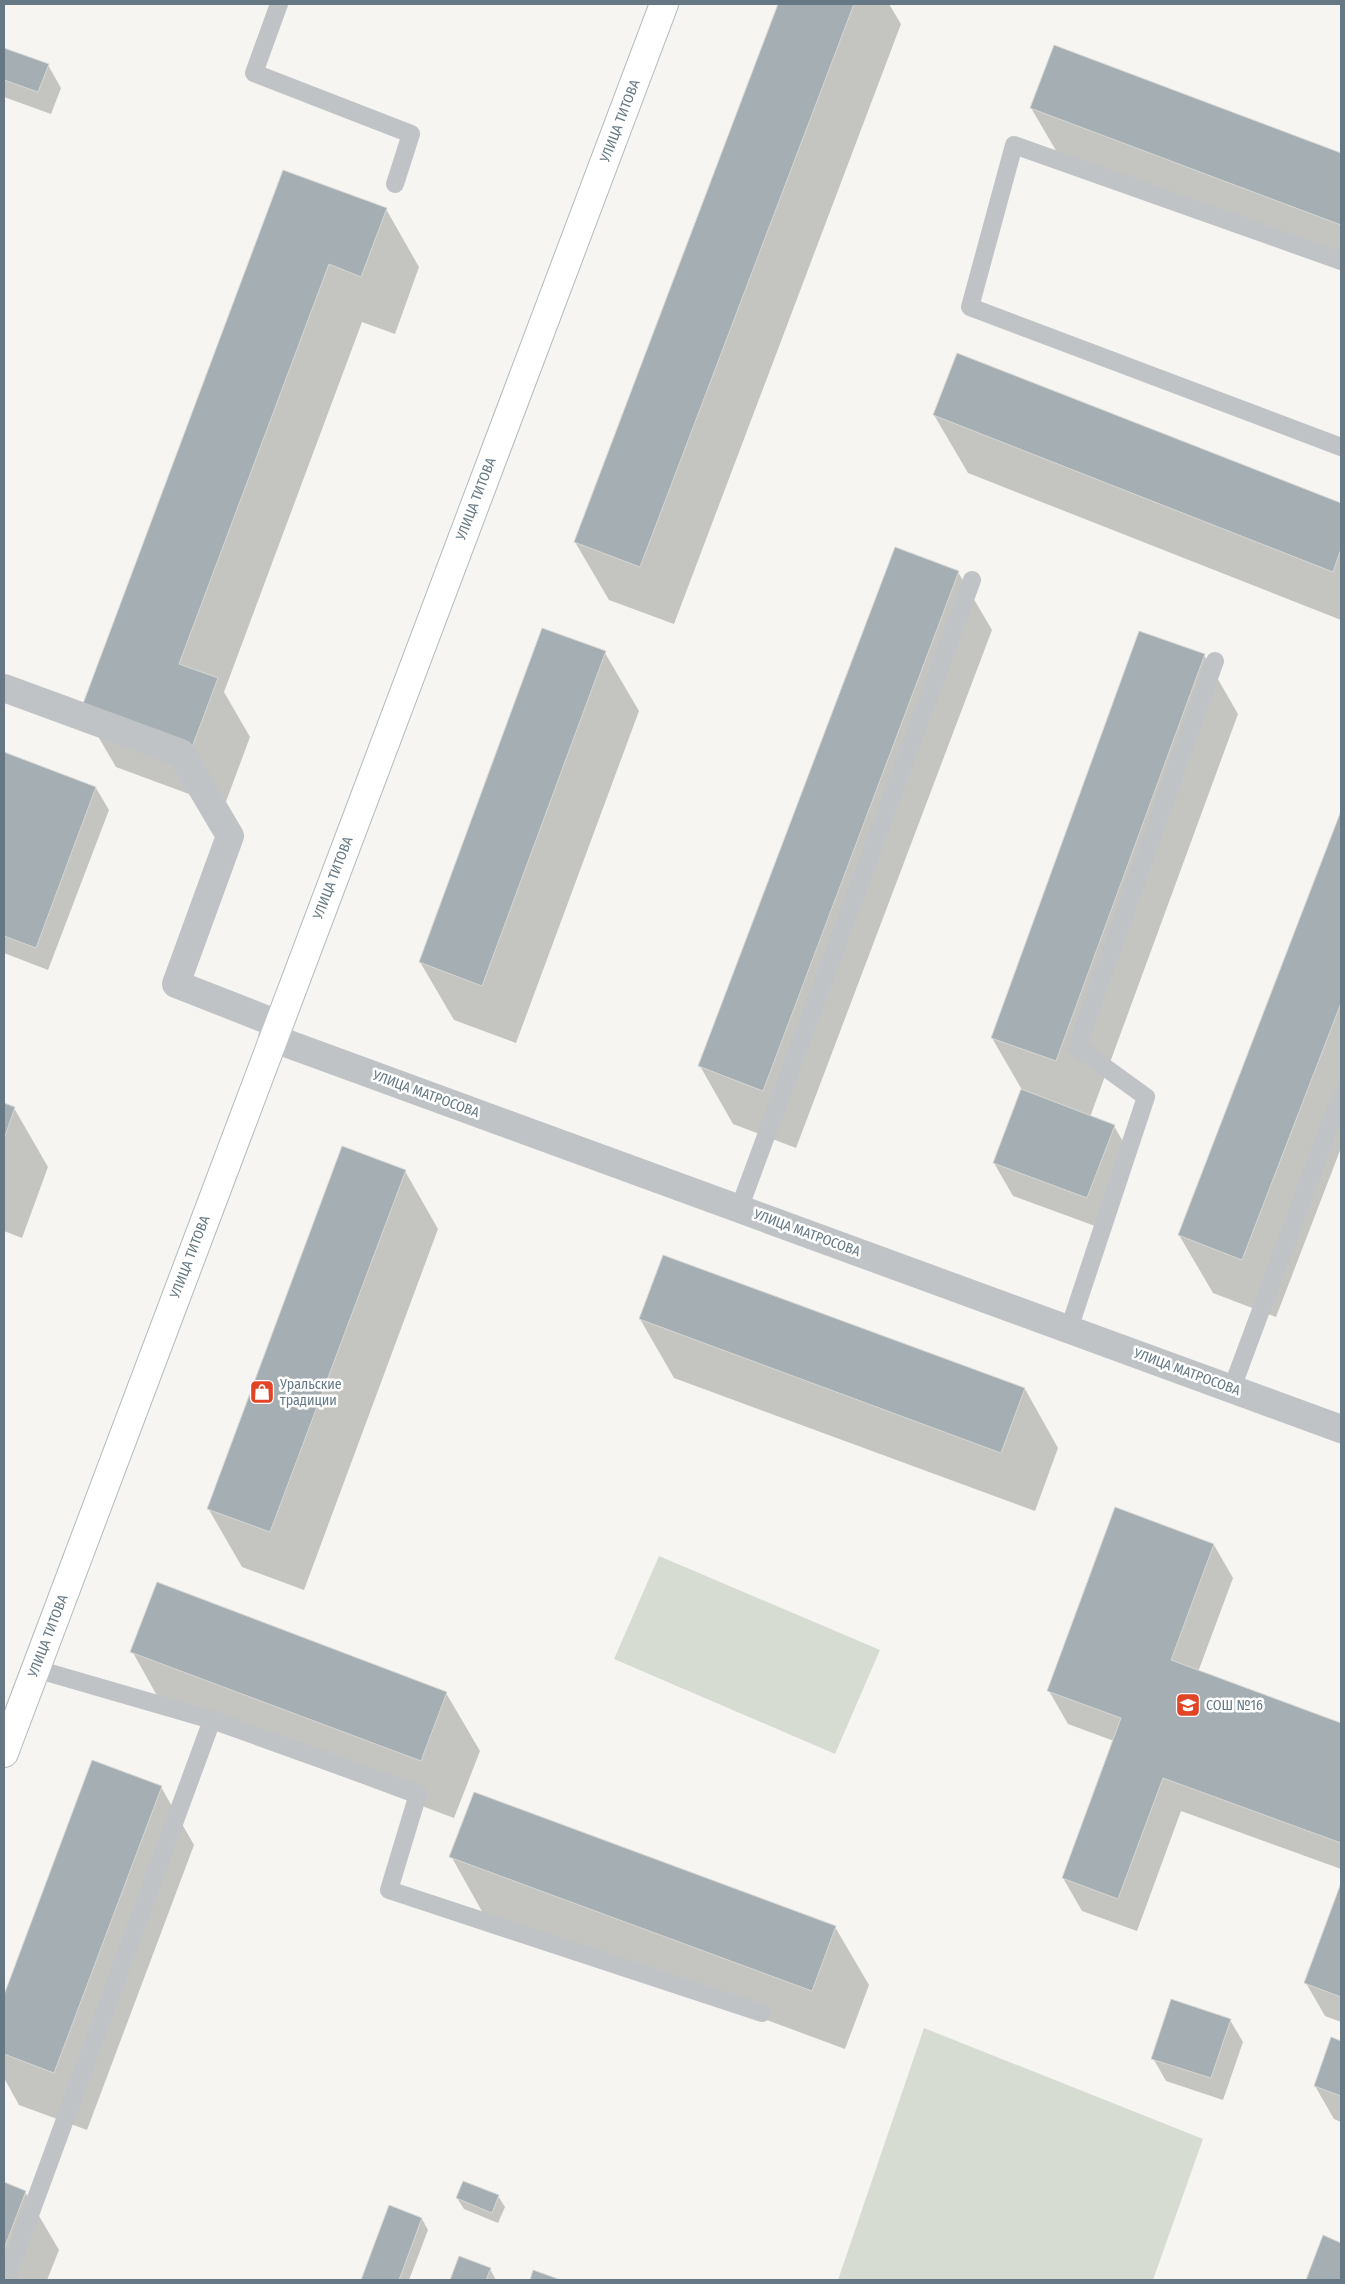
<svg xmlns="http://www.w3.org/2000/svg" width="1345" height="2284" font-family="'Fira Sans Condensed',sans-serif">
  <style>
    .green { fill: #d7dcd3 }
    .shadow { fill: #0003 }
    .building { fill: #a5afb3; stroke: #d7d7d5 }
    .lines { fill: none; stroke-linecap: round; stroke-linejoin: round }
    .secondary-casing { stroke: #b3b9bd; stroke-width: 30 }
    .lane { stroke: #bfc3c6; stroke-width: 18 }
    .street { stroke: #bfc3c6; stroke-width: 28 }
    .secondary { stroke: #fff; stroke-width: 28 }
    .labels { text-anchor: middle; dominant-baseline: central; stroke-width: 5; stroke-linejoin: round; paint-order: stroke }
    .street-label { font-size: 14px; fill: #657883; stroke: #fff }
    .poi-label { font-size: 14px; fill: #657883; stroke: #fff; text-anchor: start }
  </style>
  <rect width="100%" height="100%" fill="#f6f5f2"/>
  <!-- green -->
  <path class="green" d="M659 1556 880 1650 835 1754 614 1659Z
    M924 2028 1203 2139 1153 2280H838Z"/>
  <!-- shadow -->
  <path class="shadow" d="M779 4H889L901 24 674 624 609 600 575 542Z
    M1055 46 1341 154V270L1065 166 1031 108Z
    M4 49 48 65 61 88 51 114 4 97Z
    M284 171 386 209 419 267 395 334 362 322 224 692 250 737 224 807 116 767 82 709Z
    M958 355 1341 505V620L968 473 934 415Z
    M958 572 992 630 796 1148 733 1124 700 1066Z
    M605 653 639 711 516 1043 454 1020 420 962Z
    M1204 655 1238 714 1090 1117 1114 1126 1133 1159 1106 1230 1013 1196 994 1163 1022 1090 992 1038Z
    M4 753 96 788 109 810 48 970 4 953Z
    M1341 815V1148L1276 1317 1213 1293 1179 1235Z
    M4 1105 14 1108 48 1167 22 1238 4 1231Z
    M405 1171 438 1229 304 1590 242 1567 208 1508Z
    M664 1256 1025 1389 1058 1448 1035 1511 674 1378 640 1319Z
    M1214 1545 1233 1578 1198 1672 1341 1724V1869L1181 1811 1137 1931 1082 1911 1063 1878 1114 1741 1068 1724 1049 1691Z
    M132 1651 446 1693 480 1751 454 1818 165 1710Z
    M93 1761 161 1787 194 1845 87 2130 19 2105 4 2078V1999Z
    M451 1856 835 1927 869 1985 845 2049 484 1915Z
    M1341 1886V2022L1325 2016 1306 1983Z
    M1230 2020 1243 2042 1223 2100 1166 2081 1153 2058Z
    M1332 2039 1341 2042V2122L1334 2119 1315 2086Z
    M4 2184 25 2192 59 2250 47 2280H4Z
    M498 2196 505 2207 498 2223 464 2209 457 2198Z
    M389 2207 422 2219 428 2230 409 2280H362Z
    M1324 2237 1341 2244V2280H1307Z
    M459 2258 490 2269 496 2280H451Z"/>
  <!-- building -->
  <path class="building" d="M778 4H854L640 567 574 542Z
    M1054 45 1341 153V225L1030 108Z
    M4 48 49 64 38 92 4 80Z
    M283 170 387 208 361 277 329 264 179 664 218 678 191 750 81 709Z
    M957 353 1341 503V549L1333 572 933 415Z
    M895 547 959 571 763 1091 698 1066Z
    M542 628 606 651 482 986 419 962Z
    M1139 631 1205 654 1056 1061 991 1038Z
    M4 752 96 787 36 948 4 936Z
    M1341 811V1003L1242 1260 1178 1235Z
    M1021 1089 1115 1125 1087 1198 993 1163Z
    M4 1103 15 1107 4 1139Z
    M342 1146 406 1170 270 1532 207 1509Z
    M663 1255 1025 1388 1001 1453 639 1319Z
    M1115 1507 1214 1544 1171 1660 1341 1723V1843L1163 1778 1118 1899 1062 1878 1121 1718 1047 1691Z
    M157 1582 447 1692 421 1761 130 1652Z
    M92 1760 162 1786 54 2073 4 2054V1995Z
    M474 1792 836 1926 812 1991 449 1857Z
    M1341 1883V1997L1304 1983Z
    M1171 1999 1231 2019 1211 2078 1151 2059Z
    M1331 2037 1341 2041V2096L1314 2086Z
    M463 2181 499 2195 492 2213 456 2198Z
    M4 2182 26 2191 4 2249Z
    M389 2205 422 2218 399 2280H361Z
    M1323 2235 1341 2243V2280H1306Z
    M459 2256 491 2268 486 2280H450Z
    M533 2270 561 2280H530Z"/>
  <g class="lines">
    <defs>
      <path id="secondary" d="M4 1753 664 4"/>
    </defs>
    <!-- secondary casing -->
    <use href="#secondary" class="secondary-casing"/>
    <!-- lane -->
    <path class="lane" d="M279 4 254 73 411 134 395 184
      M1341 261 1014 145 970 307 1341 447
      M739 1209 972 580
      M1069 1329 1146 1097 1077 1047 1215 661
      M1232 1388 1341 1095
      M36 1669 212 1720 418 1794 389 1890 762 2013
      M6 2280 212 1720"/>
    <!-- street -->
    <path class="street" d="M4 688 181 753 230 836 176 984 278 1024
      M272 1038 1341 1429"/>
    <!-- secondary -->
    <use href="#secondary" class="secondary"/>
  </g>
  <!-- icons -->
  <defs>
    <symbol id="shop-square" viewBox="-11 -11 22 22"><rect x="-9" y="-9" width="18" height="18" rx="4" fill="#e24426" stroke="#fff"/><path d="M-5-2.5h2.3a2.7 3.5 0 0 1 5.4 0H5L5.5 6h-11ZM-1.5-2.5h3a1.5 2.3 0 0 0-3 0Z" fill="#fff"/></symbol>
    <symbol id="school-square" viewBox="-11 -11 22 22"><rect x="-9" y="-9" width="18" height="18" rx="4" fill="#e24426" stroke="#fff"/><path d="M0-5L7-2L0 1L-7-2ZM-4 1L0 2.5L4 1V4Q0 6-4 4Z" fill="#fff"/></symbol>
  </defs>
  <g fill-rule="evenodd">
    <use href="#shop-square" x="248" y="1378" width="28" height="28"/>
    <use href="#school-square" x="1174" y="1691" width="28" height="28"/>
  </g>
  <g class="labels">
    <!-- street labels -->
    <g class="street-label">
      <text transform="translate(620 121) rotate(-69)">УЛИЦА ТИТОВА</text>
      <text transform="translate(476 499) rotate(-69)">УЛИЦА ТИТОВА</text>
      <text transform="translate(333 878) rotate(-69)">УЛИЦА ТИТОВА</text>
      <text transform="translate(426 1094) rotate(20)">УЛИЦА МАТРОСОВА</text>
      <text transform="translate(807 1233) rotate(20)">УЛИЦА МАТРОСОВА</text>
      <text transform="translate(190 1257) rotate(-69)">УЛИЦА ТИТОВА</text>
      <text transform="translate(1187 1372) rotate(20)">УЛИЦА МАТРОСОВА</text>
      <text transform="translate(48 1636) rotate(-69)">УЛИЦА ТИТОВА</text>
    </g>
    <!-- poi labels -->
    <g class="poi-label">
      <text x="280" y="1384">Уральские<tspan x="280" dy="16">традиции</tspan></text>
      <text x="1206" y="1705">СОШ №16</text>
    </g>
  </g>
  <!-- border -->
  <rect width="1345" height="2284" fill="none" stroke="#657883" stroke-width="10"/>
</svg>
